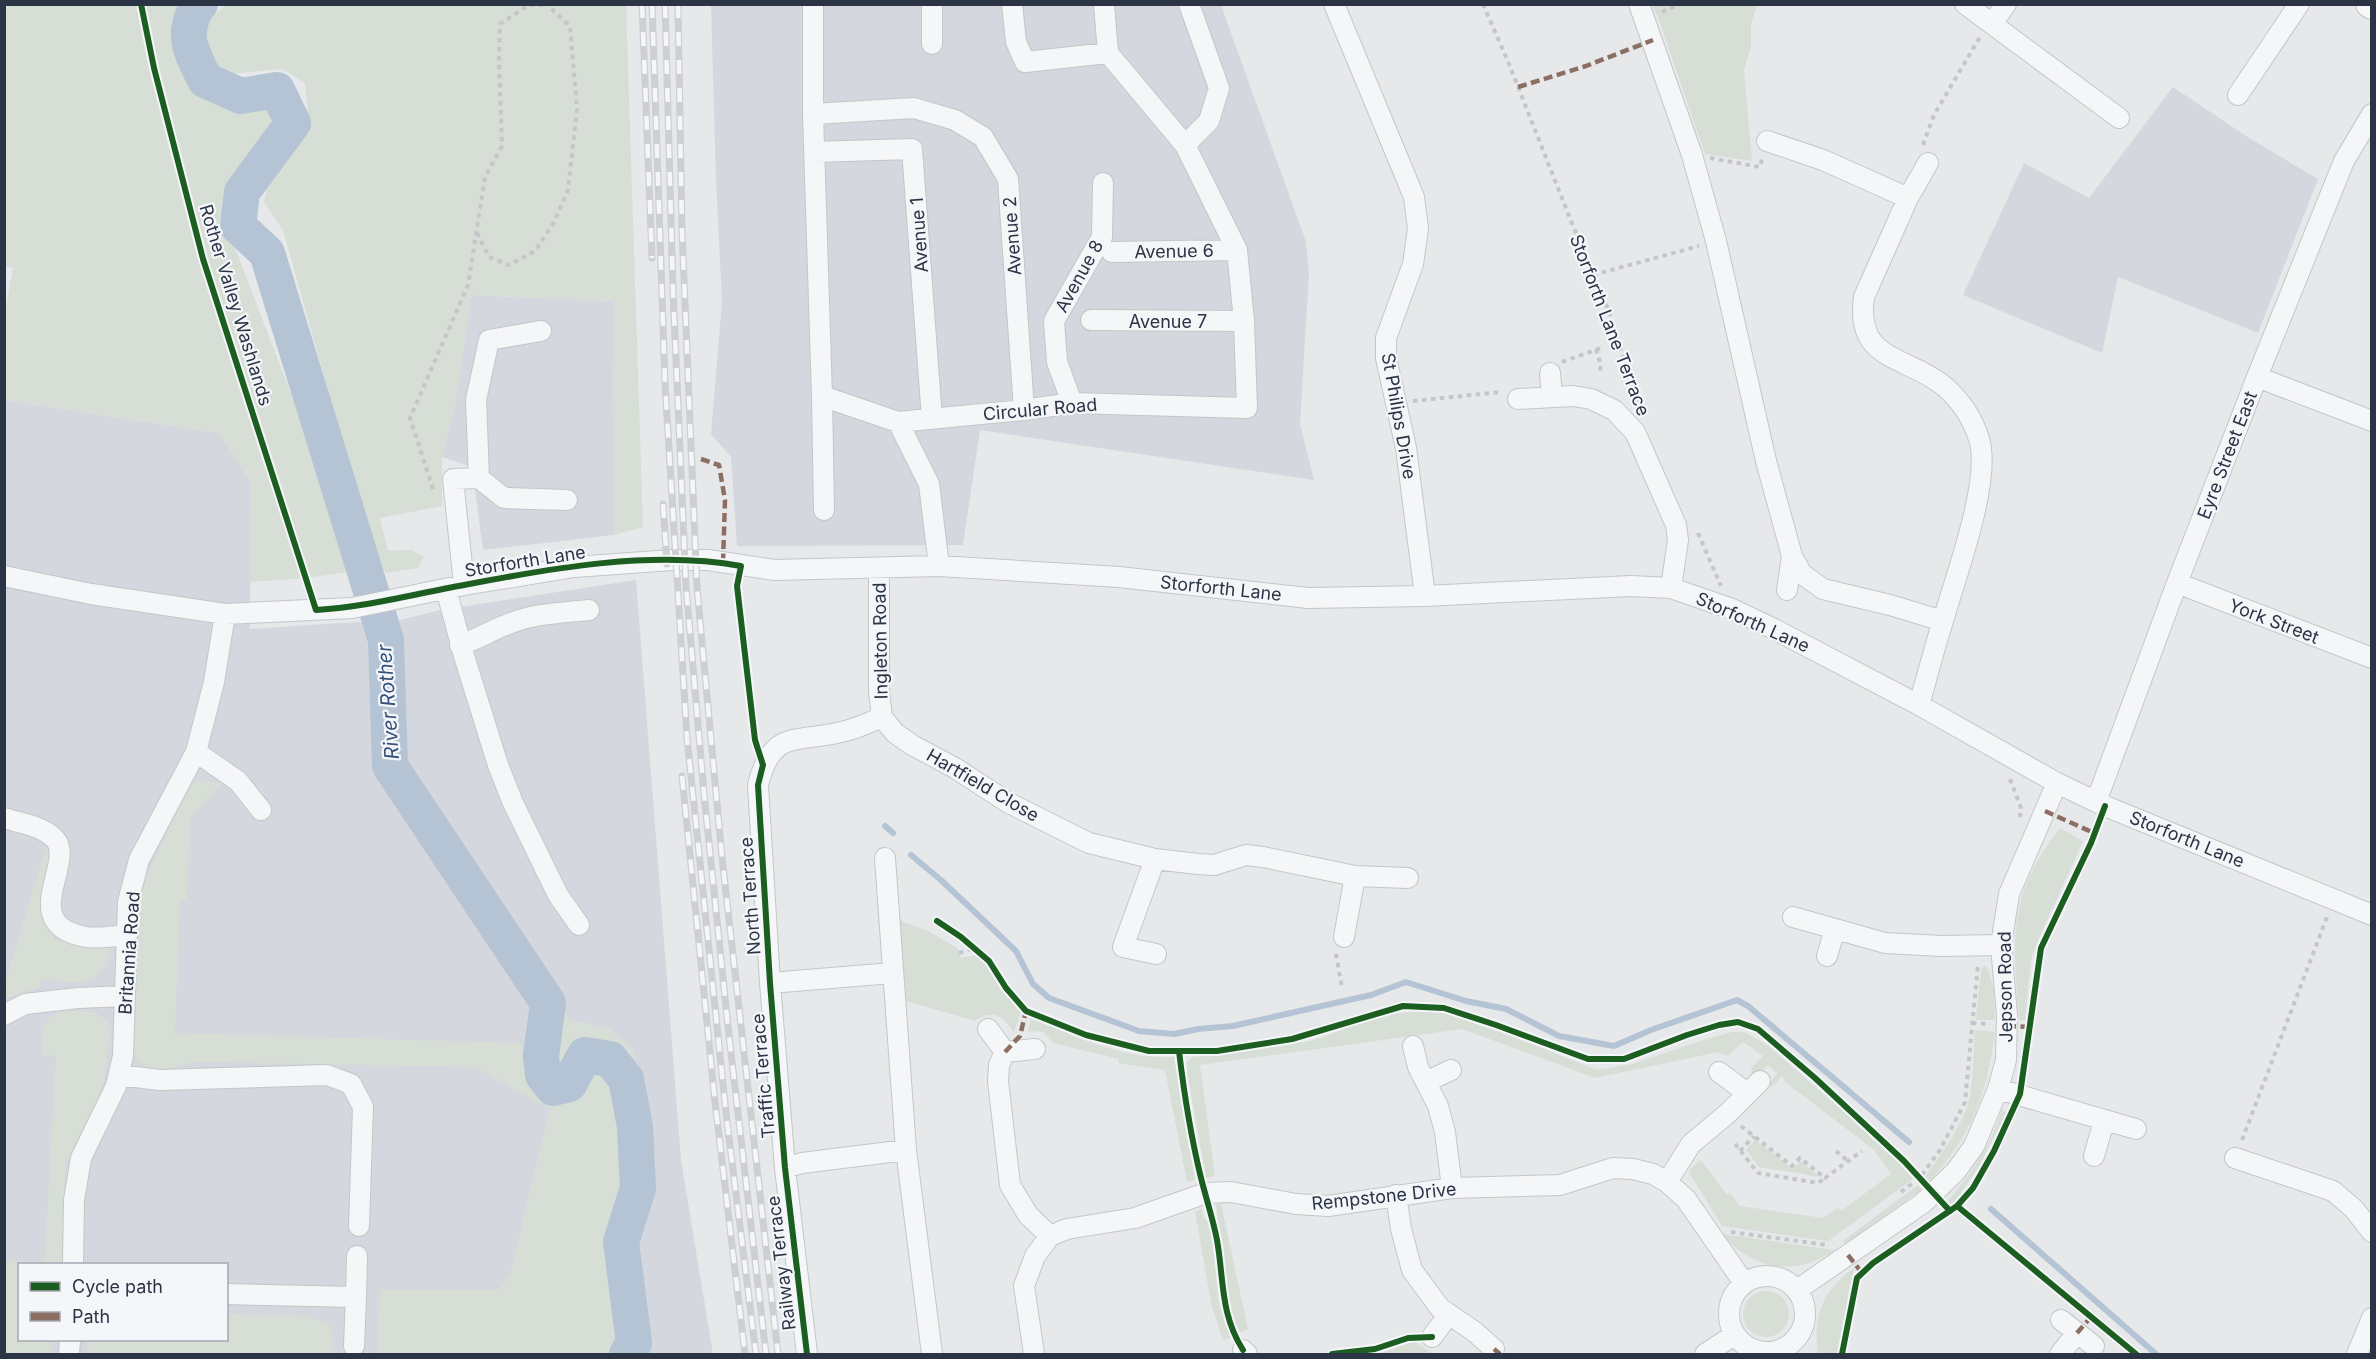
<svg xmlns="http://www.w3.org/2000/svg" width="2376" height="1359" font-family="Inter,sans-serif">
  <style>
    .built { fill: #d4d7dd; fill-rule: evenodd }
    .green { fill: #d6ded6 }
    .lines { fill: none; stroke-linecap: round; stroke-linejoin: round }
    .stream { stroke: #b4c4d5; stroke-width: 6 }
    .river { stroke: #b4c4d5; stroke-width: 36 }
    .minor-casing { stroke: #c4c6c8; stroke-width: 22 }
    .major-casing { stroke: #c2c5c8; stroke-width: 28 }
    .path { stroke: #c5c6ca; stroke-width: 4; stroke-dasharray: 4.5 4.5; stroke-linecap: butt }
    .minor { stroke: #f5f6f7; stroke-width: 20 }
    .major { stroke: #f8f8f8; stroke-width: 26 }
    .rail-casing { stroke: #cecfd2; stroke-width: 7 }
    .rail { stroke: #f4f6f9; stroke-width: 4.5; stroke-dasharray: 14; stroke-linecap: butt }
    .quiet { stroke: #8d6e63; stroke-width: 4.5; stroke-dasharray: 9 4.5; stroke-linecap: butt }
    .cycleway-casing { stroke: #f4f6f9; stroke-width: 10 }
    .cycleway { stroke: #1b5e20; stroke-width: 6 }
    .labels { text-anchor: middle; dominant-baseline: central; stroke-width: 4.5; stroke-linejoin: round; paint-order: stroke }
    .street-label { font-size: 18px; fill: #2b3445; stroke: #f4f6f9 }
    .water-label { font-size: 20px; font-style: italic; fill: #34527a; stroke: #f4f6f9 }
  </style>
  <rect width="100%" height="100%" fill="#e6e8ea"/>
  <!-- built -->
  <path class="built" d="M711 5H1221L1306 242 1309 273 1300 424 1314 480 980 430 963 545 737 546 731 457 711 434 722 301 716 180Z
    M2173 87 2246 136 2318 179 2258 333 2118 277 2102 353 1963 295 2024 163 2089 198Z
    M471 295 613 301 614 535 483 550 472 467 442 457 457 394Z
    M4 400 219 433 251 482 250 629 371 621 400 800 511 959 534 1006 522 1067 550 1109 511 1272 464 1354H5ZM20 1264H226V1340H20Z
    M636 580 681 1160 713 1354H637L644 1340 632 1239 646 1214 611 1029 569 1020 399 766 392 622 440 610Z"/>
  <!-- green -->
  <path class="green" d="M4 5H180L172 19V40L197 87 235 103 265 101 270 104C278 132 260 135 248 156 237 174 229 196 223 217L293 399 349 572 306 578 250 582 251 482 219 433 5 400V313L13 268 4 266Z
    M226 5H626L643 527 614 535 613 301 471 295 457 394 442 457V506L380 518 388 551 412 550 424 557 418 568 386 573 375 558 283 230 264 202 269 179 297 137 308 111 305 83 282 69 228 74 212 67 205 39 209 19Z
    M1652 5H1757L1751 25V46L1744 70 1752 161 1705 154 1658 17Z
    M196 780 222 783 190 819 187 900H180L175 1033 522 1043V1063L534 1006 562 1008 570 1020 611 1029 634 1051 656 1162 646 1214 632 1239 644 1340 637 1354H377L380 1290H501L511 1272 550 1109 474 1067 195 1062C171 1068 144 1080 132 1050L135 901 188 788Z
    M2060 828 2083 841 2037 943 2031 960 2025 1020H2019C2013 938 2006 897 2060 828Z
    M46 847 52 861 44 894 55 941 97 936 106 940C110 951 111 957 104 967 88 989 67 981 42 979L40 987 5 998V983Z
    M896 919 928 931 957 948 961 958 977 955C993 973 1005 992 1021 1010L1014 1033C1005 1017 992 1008 975 1021L906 1001Z
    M1984 966 1987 967 1994 989 1995 1020H1976L1981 970Z
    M75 1010 95 1013 107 1020 110 1033 104 1082 95 1108 65 1164 64 1264H20V1340H52V1354H5L4 1261 42 1263 45 1252 56 1056 42 1055C40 1026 44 1012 75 1010Z
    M1425 1010 1444 1013 1506 1034 1597 1070 1633 1064 1707 1039 1732 1032H1744L1769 1046 1879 1143 1914 1178 1828 1241 1722 1226 1690 1174V1169L1701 1160 1727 1195 1730 1193 1740 1206 1823 1218 1838 1208 1841 1211 1891 1174 1873 1149 1785 1082 1782 1076 1772 1087 1769 1085 1777 1073 1768 1065 1762 1071 1752 1075 1751 1068 1763 1056 1743 1042 1727 1056 1718 1052 1595 1078 1462 1029 1200 1065 1215 1176 1206 1178 1187 1071V1062L1192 1057 1311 1041 1363 1022 1400 1013Z
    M1031 1017C1076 1037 1124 1060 1174 1057L1195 1180 1187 1182 1165 1070 1118 1063 1119 1059 1053 1043 1043 1032 1028 1031Z
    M1975 1030 1995 1032C1987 1092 1972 1137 1929 1181L1925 1177C1940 1156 1963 1125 1969 1100 1974 1077 1973 1052 1975 1030Z
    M2001 1110 2007 1112 1979 1166 1955 1202 1952 1205 1947 1202C1969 1176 1993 1144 2001 1110Z
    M1755 1140 1793 1169 1800 1161 1820 1177 1759 1167 1746 1150Z
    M1918 1185 1921 1190 1846 1243 1843 1241Z
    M1221 1204 1248 1329 1240 1333 1231 1312 1216 1205Z
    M1202 1209 1203 1217 1210 1223 1219 1304 1232 1337 1225 1340 1221 1335 1211 1303 1195 1211Z
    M1722 1234 1835 1250C1796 1277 1751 1270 1722 1234Z
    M1854 1268 1837 1354H1818C1813 1316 1822 1291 1854 1268Z
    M1743 1314a23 23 0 1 1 46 0a23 23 0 1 1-46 0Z
    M227 1314 306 1316 328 1323 332 1333 333 1354H86L87 1340H226Z
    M1415 1341 1432 1354H1374H1378Z"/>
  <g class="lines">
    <!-- stream -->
    <path class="stream" d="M885 826 893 833
      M911 855 942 881 1016 951 1033 984 1049 998 1139 1031 1174 1034 1198 1029 1233 1026 1371 995 1406 982 1466 1001 1506 1009 1559 1036 1614 1046 1651 1030 1737 1000 1748 1006 1909 1142
      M1991 1209 2156 1354"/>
    <!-- river -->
    <path class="river" d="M200 4 197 6C181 37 191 50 205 80L241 96 277 90 293 123 242 192 238 226 267 253 386 640 390 766 548 1003 541 1056 543 1075 553 1088 569 1084 585 1055 610 1059 626 1079 635 1127 638 1188 621 1242 634 1343 627 1354"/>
    <defs>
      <path id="minor" d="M813 4V114L822 396 898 422 1024 410 1072 403 1247 408 1244 321 1237 250 1185 145 1108 53 1104 4
        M932 4V44
        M1012 4 1016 42 1025 62 1108 53
        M1334 4 1414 197 1418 229 1413 264 1386 338V358L1406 448 1425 596
        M1639 4 1692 155 1716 241 1766 461 1792 556 1802 574 1823 589 1890 605 1943 621
        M1965 4 2119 118
        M1992 24 2006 4
        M2238 95 2299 4
        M813 114 914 108 955 120 983 137 1008 179 1024 410
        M1767 141 1823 160 1908 198
        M1185 145 1209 121 1219 88 1189 4
        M815 152 912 149 932 419
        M1112 252 1237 250
        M1091 320 1244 321
        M1550 373 1552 396
        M2257 377 2372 421
        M822 396 824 510
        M1518 399 1573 396 1591 399 1614 410 1635 432 1676 525 1678 540 1671 588
        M1072 403 1057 362 1054 321 1102 237 1103 183
        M898 422 929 484 939 566
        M479 478 504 498 567 500
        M4 576 91 594 225 614 352 608 464 585 574 567 672 560H708L774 570 939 566 1119 577 1308 598 1425 596 1631 586 1671 588 1732 609 1772 628 1919 705 2057 783 2105 806 2372 915
        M2177 583 2372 658
        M464 585 453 479 479 478 476 400 489 340 541 331
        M446 589 464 656 498 765 513 803 558 895 579 925
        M1787 590 1792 556
        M460 645C478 639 494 629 511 623 536 613 564 613 589 610
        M1919 705C1927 677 1934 649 1943 621 1955 578 1992 480 1979 439 1973 419 1960 400 1944 386 1906 355 1855 362 1864 297L1908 198 1928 163
        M882 717 895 733 912 745 955 768 1009 803 1089 843 1155 859 1198 864 1214 865 1246 855 1263 857 1355 876 1408 878
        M196 752 238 781 261 810
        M2096 802 2177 583 2257 377 2344 161 2372 114
        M4 818C20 823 43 826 55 839 76 862 16 925 86 937 99 939 114 936 127 935
        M885 858 906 1150 932 1354
        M1155 859 1123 947 1156 954
        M1793 917 1885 943 1941 946 2001 945
        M1344 937 1355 876
        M1827 956 1835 929
        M770 983 892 973
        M4 1015 25 1004 78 998 125 996
        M988 1029 1005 1052 1035 1049
        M1413 1046 1418 1067 1438 1106 1445 1132 1452 1188
        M1005 1052 999 1065 998 1081 1010 1185 1028 1215 1050 1236
        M1719 1072 1747 1093
        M119 1075 160 1080 327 1075 351 1084 363 1107 359 1226
        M1426 1082 1451 1070
        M1998 1089 2136 1129
        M2094 1156 2104 1121
        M2235 1158 2333 1191 2354 1209 2372 1232
        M785 1168 802 1163 906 1150
        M1667 1182 1691 1144 1727 1114 1760 1081
        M1396 1195 1401 1229 1412 1270 1440 1308 1475 1332 1494 1349
        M73 1264 74 1200 81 1158 116 1086 123 1056 128 902 139 860 196 752 214 682 225 614
        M1729 1314a38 38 0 1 1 76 0a38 38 0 1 1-76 0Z
        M1797 1290 1923 1203 1956 1171 1974 1146 1998 1089 2006 1060 2007 1015 2001 945 2009 894 2057 783
        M226 1294 356 1297 354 1346
        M356 1297 357 1256
        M2061 1320 2094 1346
        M1432 1337 1449 1314
        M1243 1350 1247 1354
        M69 1354 70 1340
        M807 1354 785 1168 770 983 758 785C771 731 794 742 837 733 853 730 867 724 882 717L879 692V568
        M1034 1354 1024 1286 1035 1256 1050 1236 1067 1229 1135 1218 1206 1193 1231 1192 1296 1204 1328 1206 1452 1188 1560 1185 1613 1168 1633 1169 1653 1174 1667 1182 1686 1199 1744 1283
        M1705 1354 1734 1335
        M2060 1354 2077 1333
        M2357 1354 2372 1318"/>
      <path id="major" d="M2369 4 2372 6"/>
    </defs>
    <!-- minor casing -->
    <use href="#minor" class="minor-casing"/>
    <!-- major casing -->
    <use href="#major" class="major-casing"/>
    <!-- path -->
    <path class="path" d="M1483 4 1509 64 1571 221 1612 319 1627 371 1643 411
      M1662 12 1680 4
      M1923 145 1934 115 1980 37
      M1710 158 1760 167 1762 159
      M477 233 489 257 509 265 535 251 553 224 568 190 577 109 570 26 546 4
      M1593 275 1699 246
      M1596 349 1601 366 1599 375
      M1562 362 1604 347
      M1413 401 1501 392
      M433 489 410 418 468 285 485 177 502 146 499 60 500 24 529 5H546
      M1698 533 1721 586
      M2010 779 2021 808 2020 817
      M959 953 974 948
      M1336 954 1342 988
      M1972 1023 1989 1024
      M1741 1126 1792 1166 1800 1158 1825 1178 1862 1151
      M2242 1140 2327 917
      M1735 1144 1758 1173 1818 1183 1825 1178
      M1740 1151 1754 1136
      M1836 1151 1848 1161
      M1922 1175 1940 1150 1965 1102 1978 964
      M1901 1192 1914 1182
      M1731 1232 1827 1245"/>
    <!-- minor -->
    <use href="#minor" class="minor"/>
    <!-- major -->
    <use href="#major" class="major"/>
    <defs>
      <path id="rail" d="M642 4 652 258
        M652 4 665 384 687 738 727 1122 756 1354
        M665 4 673 291 686 586 704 794 728 1027 766 1354
        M678 4 682 231 697 588 722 857 778 1354
        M663 504 667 564
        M682 776 715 1102 745 1354"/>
    </defs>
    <!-- rail casing -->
    <use href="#rail" class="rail-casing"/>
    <!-- rail -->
    <use href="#rail" class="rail"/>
    <!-- quiet -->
    <path class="quiet" d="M1518 87 1586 66 1653 40
      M701 459 719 465 725 500 723 563
      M2045 811 2094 833
      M2007 1026 2030 1027
      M1005 1052 1020 1036 1026 1011
      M1848 1255 1862 1273
      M2077 1333 2091 1317
      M1494 1349 1500 1354"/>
    <defs>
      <path id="cycleway" d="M141 4 154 68 203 259 316 610C367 607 414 594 464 585 552 568 653 550 741 566L737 586 755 740 763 765 758 785 770 983 785 1168 807 1354
        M937 921 961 937 989 961 1006 988 1026 1011 1086 1035 1149 1051H1217L1292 1039 1403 1006 1444 1008 1496 1025 1588 1059H1624L1687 1035 1719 1025 1738 1022 1758 1029 1815 1078 1904 1161 1950 1211
        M1179 1051C1184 1093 1191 1137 1201 1178 1206 1198 1213 1219 1217 1240 1224 1279 1220 1314 1243 1350
        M1957 1206 2136 1354
        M1332 1354 1375 1349 1408 1338 1432 1337
        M1842 1354 1857 1278 1873 1263 1957 1206 1973 1188 1994 1151 2020 1094 2041 948 2091 843 2105 806"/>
    </defs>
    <!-- cycleway casing -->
    <use href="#cycleway" class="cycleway-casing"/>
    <!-- cycleway -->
    <use href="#cycleway" class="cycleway"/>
  </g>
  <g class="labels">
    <!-- street labels -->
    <g class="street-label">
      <text transform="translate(919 235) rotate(-94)">Avenue 1</text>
      <text transform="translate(1012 236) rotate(-94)">Avenue 2</text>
      <text transform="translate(1174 251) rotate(-1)">Avenue 6</text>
      <text transform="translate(1079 276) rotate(-61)">Avenue 8</text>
      <text transform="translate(236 305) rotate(73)">Rother Valley Washlands</text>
      <text x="1168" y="321">Avenue 7</text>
      <text transform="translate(1610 325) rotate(69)">Storforth Lane Terrace</text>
      <text transform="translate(1040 409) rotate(-5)">Circular Road</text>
      <text transform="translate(1399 416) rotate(80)">St Philips Drive</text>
      <text transform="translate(2227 455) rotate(-69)">Eyre Street East</text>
      <text transform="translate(525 561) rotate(-9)">Storforth Lane</text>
      <text transform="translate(1221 588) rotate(6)">Storforth Lane</text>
      <text transform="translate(2274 621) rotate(21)">York Street</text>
      <text transform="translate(1753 622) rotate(24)">Storforth Lane</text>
      <text transform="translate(880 641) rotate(-91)">Ingleton Road</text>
      <text transform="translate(983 785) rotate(30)">Hartfield Close</text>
      <text transform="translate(2187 839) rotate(22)">Storforth Lane</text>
      <text transform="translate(750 896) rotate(-94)">North Terrace</text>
      <text transform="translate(129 953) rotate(-86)">Britannia Road</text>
      <text transform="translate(2005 987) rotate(-91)">Jepson Road</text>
      <text transform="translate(763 1076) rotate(-95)">Traffic Terrace</text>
      <text transform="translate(1384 1196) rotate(-6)">Rempstone Drive</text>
      <text transform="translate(781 1263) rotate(-97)">Railway Terrace</text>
    </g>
    <!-- water labels -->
    <g class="water-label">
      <text transform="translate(388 702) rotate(-94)">River Rother</text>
    </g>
  </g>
  <!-- border -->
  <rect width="2376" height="1359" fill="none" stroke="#2b3445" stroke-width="12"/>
  <!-- legend -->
  <rect x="18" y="1263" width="210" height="78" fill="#f4f6f9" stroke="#a4a8b1" stroke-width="1.5"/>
  <rect x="30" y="1282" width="30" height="9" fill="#1b5e20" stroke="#a4a8b1" stroke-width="1.5"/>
  <text x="72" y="1293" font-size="18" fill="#2b3445">Cycle path</text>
  <rect x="30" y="1312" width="30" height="9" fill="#8d6e63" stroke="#a4a8b1" stroke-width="1.5"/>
  <text x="72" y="1323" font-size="18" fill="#2b3445">Path</text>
</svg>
